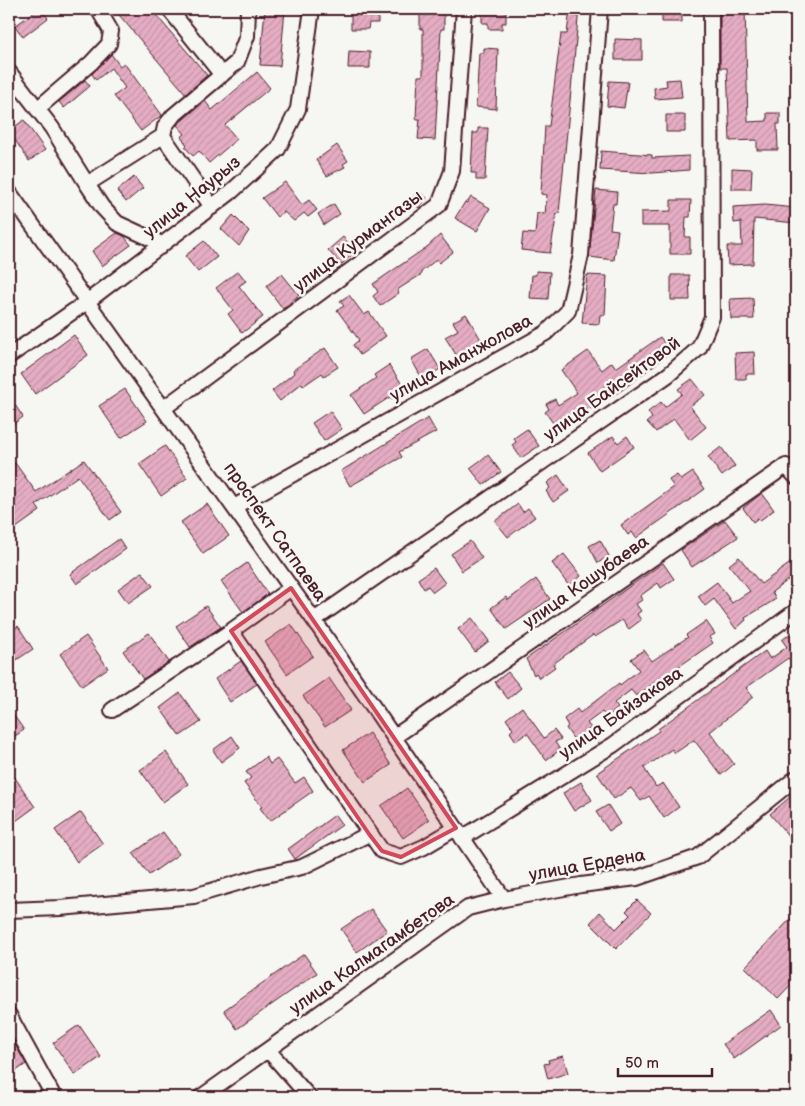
<svg xmlns="http://www.w3.org/2000/svg" width="805" height="1106" font-family="'Balsamiq Sans',sans-serif">
  <style>
    .building { fill: url(#building-hatch); stroke: #4a1f2b }
    .lines { fill: none; stroke-linecap: round; stroke-linejoin: round }
    .minor-casing { stroke: #4a1f2b; stroke-width: 18 }
    .minor { stroke: #f6f6f2; stroke-width: 14 }
    .marked { fill: #d1495b; fill-opacity: 0.2; stroke: #d1495b; stroke-width: 4; stroke-linejoin: round }
    .labels { text-anchor: middle; dominant-baseline: central; stroke-width: 5; stroke-linejoin: round; paint-order: stroke }
    .street-label { font-size: 18px; fill: #4a1f2b; stroke: #f6f6f2 }
  </style>
  <defs>
    <pattern id="building-hatch" width="6" height="6" patternUnits="userSpaceOnUse" patternTransform="scale(1.25)"><rect width="6" height="6" fill="#e5adc3"/><path d="M-1 1l2-2M0 6l6-6M5 7l2-2" fill="none" stroke="#c694a8"/></pattern>
  </defs>
  <rect width="100%" height="100%" fill="#f6f6f2"/>
  <filter id="ink" filterUnits="userSpaceOnUse"><feTurbulence type="fractalNoise" baseFrequency=".02" numOctaves="2"/><feDisplacementMap in="SourceGraphic" scale="10" xChannelSelector="R" yChannelSelector="G"/><feConvolveMatrix kernelMatrix="1 2 1 2 8 2 1 2 1" color-interpolation-filters="sRGB"/></filter>
  <g filter="url(#ink)">
    <!-- building -->
    <path class="building" d="M38 9H40L48 18 23 37 15 26Z
      M114 9H151L207 75 186 94Z
      M265 9H285L280 66 260 65Z
      M351 9H369V12H378V23H369L368 29H351Z
      M482 9H506V23H502V29H488V23H482Z
      M570 9H579L559 213H557L550 253 521 250 523 233 535 234 537 213 545 214 547 195 541 194 545 126H549L561 34H567Z
      M662 9H682V22H662Z
      M720 9H745L748 122 767 121V113H780V124H777L778 150H757V140L730 141 727 68H720Z
      M420 10H444V29H441L435 140 418 139 420 119H416L418 76H423V29H420Z
      M615 39 642 40V60H615Z
      M484 48 498 49 496 109 476 107 479 53H484Z
      M349 51 370 52V68H348Z
      M111 54 120 66 124 63 162 115 141 131 114 96 125 88 111 68 96 80 92 74Z
      M257 72 270 88 225 125 237 139 209 163 199 151 193 156 185 147 187 145 181 137 185 134 177 125 205 101 212 110Z
      M680 79 682 97 655 99 654 88 667 86 666 80Z
      M85 80 90 86 64 108 59 102Z
      M609 81 628 82 624 108 607 106Z
      M666 115H685V132H666Z
      M24 120 45 150 29 161 9 131Z
      M478 128H488L485 180H476V173H471L473 133H478Z
      M337 145 348 161 343 164 345 167 327 176 316 160Z
      M601 151 652 155V158L689 156V170L652 173 600 170Z
      M732 168 752 169 751 189H732Z
      M134 177 143 188 126 202 117 191Z
      M285 182 302 205 309 200 317 210 308 217 304 213 294 221 284 212 277 217 262 198Z
      M596 190 617 192 616 204H613L610 229 618 230 614 260 589 257Z
      M418 191 427 198 419 208 410 201Z
      M471 197 490 208 477 231 455 218 465 202 467 203Z
      M671 200H691L690 217H686L685 237H690V254H670V226H641V212L671 211Z
      M334 204 340 214 324 225 318 214Z
      M765 205 796 208V223L754 219 753 264 728 265 727 246H742L741 222 734 223 733 207Z
      M233 215 249 231 239 246 221 229Z
      M117 233 124 236 131 245 102 266 92 251Z
      M440 235 453 252 439 263 437 259 421 272 422 274 397 290 399 293 380 306 373 296 378 292 373 284 427 247Z
      M343 237 356 251 341 265 328 250Z
      M204 241 217 257 198 272 185 256Z
      M238 271 246 281 239 286 263 317 242 333 228 314 233 310 216 288Z
      M536 271 550 272 548 299 530 298 532 275H536Z
      M282 274 299 295 283 309 266 286Z
      M587 275 607 276 605 315H600L599 324 582 323Z
      M671 275H689L690 300H671Z
      M349 295 364 315 369 312 386 336 360 355 353 345 359 340 337 310 344 306 340 301Z
      M753 298 754 319H731L730 299Z
      M466 314 483 343 458 358 445 337 458 330 453 322Z
      M74 335 88 355 35 394 21 374Z
      M660 337 671 352 622 390 591 409 590 407 559 431 545 412 549 409 546 404 555 399 558 405 577 393 561 370 588 351 602 370 612 362 616 368Z
      M325 348 338 367 324 376 322 373 303 386 302 383 280 401 272 391 294 373 293 370Z
      M428 349 440 369 423 380 411 359Z
      M754 352 755 374H746V379H736L735 353Z
      M389 365 406 390 392 399 390 397 364 414 351 395 376 378 374 375Z
      M692 379 705 395 690 406 706 427 690 440 674 419 656 432 647 422 652 418 648 412 661 402 665 407 682 394 678 389Z
      M125 389 147 421 121 438 99 406Z
      M9 396 23 417 9 427Z
      M330 411 342 429 324 441 312 423Z
      M428 418 436 432 399 452 402 457 350 486 341 471Z
      M527 429 539 446 521 458 512 445 516 442 514 438Z
      M613 436 618 443 627 436 634 447 600 471 588 453Z
      M165 446 187 478 161 496 139 464Z
      M721 447 735 466 722 476 708 457Z
      M488 455 501 472 483 485 470 468Z
      M84 460 121 512 110 520 78 476 36 505 40 511 9 533V467L15 463 36 492Z
      M693 472 705 489 636 538 632 532 628 535 621 525 674 487 669 480 677 475 681 480Z
      M558 475 569 491 553 502 546 491 550 488 547 483Z
      M762 493 774 510 759 521 758 518 753 522 743 508Z
      M207 504 229 536 203 554 181 522Z
      M518 504 523 512 528 508 535 517 508 537 495 521Z
      M725 520 738 537 692 567 681 550Z
      M119 539 126 549 77 584 70 574Z
      M600 540 609 556 598 563 589 546Z
      M470 541 482 558 462 571 451 554Z
      M564 554 581 576 569 586 552 563Z
      M739 557 761 584 796 559V574L772 592 776 599 745 618 746 620 736 629 714 599 705 606 698 596 717 582 732 603 750 591 729 565Z
      M247 563 268 594 243 612 221 581Z
      M663 563 674 579 661 588 658 583 640 596 642 600 636 604 641 611 637 614 641 620 629 629 622 620 595 637 593 635 553 664 555 667 539 678 536 673 534 675 526 659Z
      M434 568 445 583 433 592 428 586 424 589 418 579Z
      M142 572 153 586 128 603 118 589Z
      M536 579 550 599 506 629 491 608 506 597 508 600Z
      M206 606 221 627 190 647 176 626Z
      M472 618 489 641 475 652 458 629Z
      M706 621 715 634 709 637 713 643 636 696 631 690 614 703 618 708 607 717 602 712 587 723 591 728 574 740 566 728 568 726 564 719 577 709 580 713 619 683 620 685 639 670 631 659 644 650 652 661 688 637 686 635Z
      M291 624 313 656 287 674 265 642Z
      M18 626 33 649 9 665V632Z
      M796 629V668L788 658 746 688 753 697 710 732 734 764 721 775 694 740 675 753 672 749 644 768 656 787 663 783 679 807 664 818 649 796 641 801 631 788 614 799 597 773 659 731 658 729 765 651 770 659 787 647 782 640Z
      M149 633 169 662 143 679 123 651Z
      M86 636 108 668 82 686 60 654Z
      M241 661 257 684 230 702 215 679Z
      M508 672 521 688 508 699 495 682Z
      M329 678 351 710 325 727 303 696Z
      M180 693 201 722 180 736 160 708Z
      M522 707 544 738 554 730 561 739 555 742 560 750 546 760 527 733 516 741 510 732 513 729 506 719Z
      M9 709 24 730 9 740Z
      M369 733 391 765 365 782 343 750Z
      M232 736 240 748 221 762 213 750Z
      M166 752 188 784 163 802 140 770Z
      M266 757 270 764 277 759 295 783 304 777 313 791 270 821 260 808 262 807 244 783 251 778 246 772Z
      M9 769 35 807 9 826Z
      M581 782 592 800 574 811 563 793Z
      M407 788 429 820 403 838 381 806Z
      M796 792V845L770 814Z
      M608 805 620 824 609 831 596 812Z
      M81 812 103 844 77 862 55 830Z
      M335 815 342 825 295 859 288 849Z
      M163 832 179 854 149 875 133 853Z
      M637 900 651 913 616 949 590 923 600 912 616 929 630 915 626 911Z
      M371 909 387 931 357 952 341 929Z
      M796 913V980L778 999 745 967Z
      M304 954 317 973 237 1029 224 1010Z
      M771 1010 781 1025 734 1059 723 1044Z
      M79 1025 101 1057 75 1075 53 1043Z
      M9 1034 26 1064 9 1076Z
      M563 1056 568 1073 548 1079 544 1064 549 1063 548 1060Z"/>
    <g class="lines">
      <defs>
        <path id="minor" d="M169 9 222 75
          M9 72 52 128 87 184 163 136
          M37 109 91 63 109 44 111 31 98 9
          M87 184 102 207 117 223 156 241 160 247
          M9 192 314 620 504 899
          M212 207 163 136 165 126 173 116 237 62 247 36 248 9
          M9 356 88 301 231 192 278 149 298 109 312 9
          M164 408 439 205 452 171 464 9
          M234 507 546 333 568 311 581 255 600 9
          M314 620 668 375 699 348 712 317 711 9
          M231 631 382 851 401 857 424 847 456 828
          M112 710 231 631 291 588
          M394 737 786 466 796 477
          M462 838 613 745 796 611
          M9 910 60 908 194 896 261 876 302 867 369 834
          M9 1015 54 1097
          M268 1050 309 1097
          M201 1097 468 908 504 899 581 885 637 878 698 857 796 778"/>
      </defs>
      <!-- minor casing -->
      <use href="#minor" class="minor-casing"/>
      <!-- minor -->
      <use href="#minor" class="minor"/>
    </g>
  </g>
  <!-- marked area -->
  <path class="marked" d="M291 588 456 828 401 857 382 851 369 834 231 631Z"/>
  <g class="labels">
    <!-- street labels -->
    <g class="street-label">
      <text transform="translate(192 197) rotate(-39)">улица Наурыз</text>
      <text transform="translate(358 241) rotate(-37)">улица Курмангазы</text>
      <text transform="translate(461 358) rotate(-29)">улица Аманжолова</text>
      <text transform="translate(612 389) rotate(-36)">улица Байсейтовой</text>
      <text transform="translate(275 532) rotate(55)">проспект Сатпаева</text>
      <text transform="translate(586 582) rotate(-35)">улица Кошубаева</text>
      <text transform="translate(621 713) rotate(-35)">улица Байзакова</text>
      <text transform="translate(587 865) rotate(-10)">улица Ердена</text>
      <text transform="translate(372 954) rotate(-35)">улица Калмагамбетова</text>
    </g>
  </g>
  <!-- margin -->
  <rect width="805" height="1106" fill="none" stroke="#f6f6f2" stroke-width="30"/>
  <rect x="15" y="15" width="775" height="1076" fill="none" stroke="#4a1f2b" stroke-width="2" filter="url(#ink)"/>
  <!-- scale -->
  <path d="M618 1068v8h94v-8" fill="none" stroke="#4a1f2b" stroke-width="2.5"/>
  <text x="625" y="1068" font-size="15" fill="#4a1f2b" stroke="#f6f6f2" stroke-width="4" paint-order="stroke">50 m</text>
</svg>
